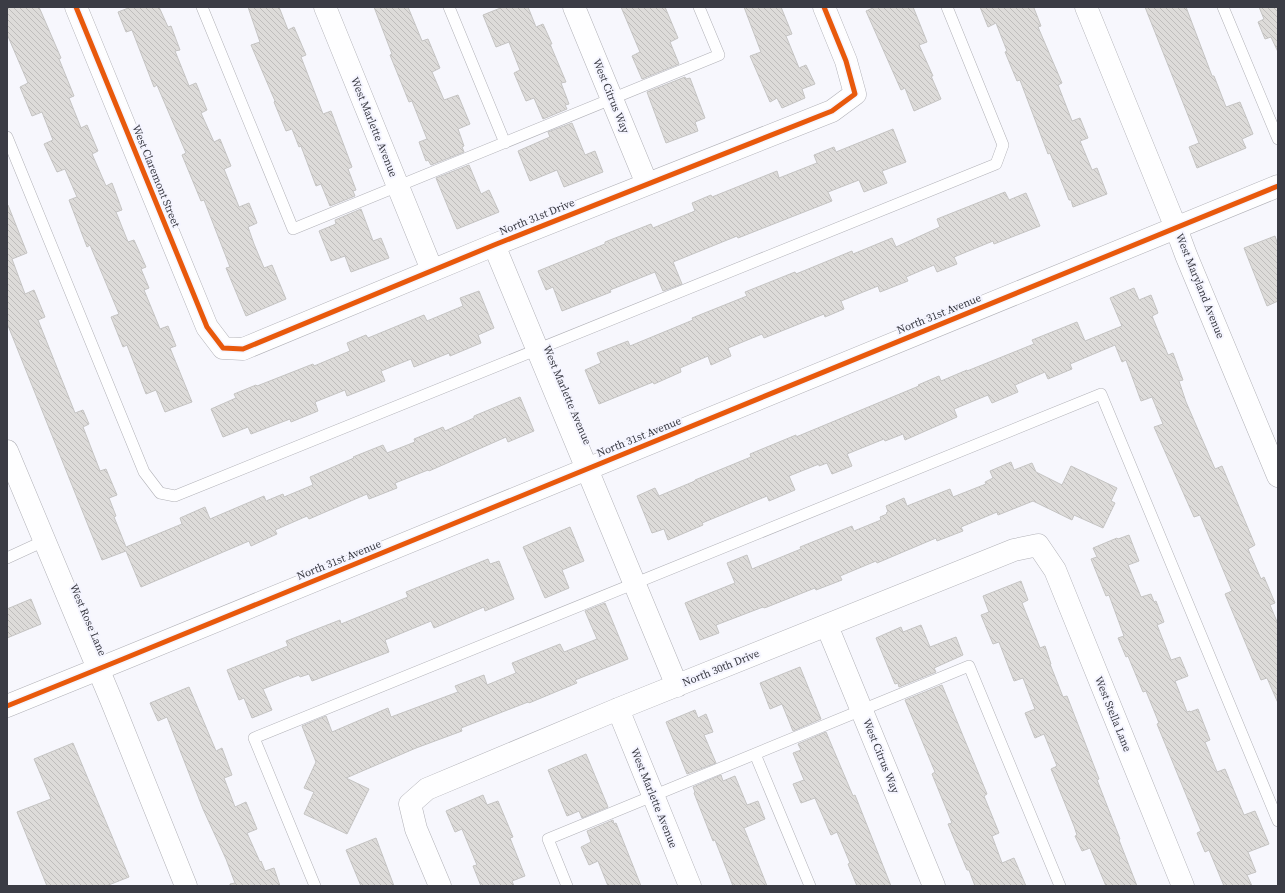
<svg xmlns="http://www.w3.org/2000/svg" width="1285" height="893" font-family="'Source Serif 4',serif">
  <style>
    .building { fill: url(#building-back-hatch); stroke: #c5c4c3 }
    .lines { fill: none; stroke-linecap: round; stroke-linejoin: round }
    .lane-casing { stroke: #b1b1b7; stroke-width: 12 }
    .street-casing { stroke: #b1b1b7; stroke-width: 23 }
    .secondary-casing { stroke: #b1b1b7; stroke-width: 23 }
    .lane { stroke: #fefeff; stroke-width: 11 }
    .street { stroke: #fefeff; stroke-width: 22 }
    .secondary { stroke: #fefeff; stroke-width: 22 }
    .cycleway-casing { stroke: #f5f5ff; stroke-width: 8 }
    .cycleway { stroke: #e8590c; stroke-width: 5 }
    .labels { text-anchor: middle; dominant-baseline: central; stroke-width: 4; stroke-linejoin: round; paint-order: stroke }
    .street-label { font-size: 11px; fill: #3b3c45; stroke: #f5f5ff }
  </style>
  <defs>
    <pattern id="building-back-hatch" width="6" height="6" patternUnits="userSpaceOnUse"><rect width="6" height="6" fill="#dddbd9"/><path d="M-1 5l2 2M0 0l6 6M5-1l2 2" fill="none" stroke="#bfbdbc"/></pattern>
  </defs>
  <rect width="100%" height="100%" fill="#f7f7fd"/>
  <!-- building -->
  <path class="building" d="M7 7H39L61 58 59 59 74 96 69 98 81 128 87 125 98 151 92 154 106 186 112 183 122 210 116 212 128 242 134 240 146 267 141 269 149 288 144 290 160 329 168 326 176 346 170 348 192 402 165 412 156 390 146 394 127 345 123 347 111 317 119 314 90 245 87 247 69 200 77 197 65 169 57 172 44 144 53 140 42 112 32 116 20 87 28 83 7 34Z
    M131 7H159L168 27 171 26 180 50 175 51 189 86 196 83 207 110 201 113 214 142 220 139 231 166 224 169 239 207 249 203 257 223 248 227 254 244 264 268 272 265 286 299 246 316 226 268 230 267 204 200 201 201 182 155 186 153 157 85 154 87 132 30 126 32 118 12Z
    M248 7H279L288 30 294 27 306 55 301 57 323 114 331 111 352 167 348 169 356 190 353 191 355 196 330 206 321 184 316 186 301 146 299 147 292 129 286 131 274 102 275 101 251 45 260 42Z
    M374 7H408L422 41 428 39 440 68 432 72 444 100 458 95 470 124 458 129 464 146 462 147 464 152 431 165 428 160 426 161 419 142 427 139 412 101 409 102 390 55 392 54Z
    M503 7H528L536 27 543 24 552 44H550L566 82 561 83 569 104 565 105 567 109 543 119 534 98 526 101 514 73 520 70 509 42 496 47 483 15Z
    M621 7H665L678 38 670 42 679 64 642 79 632 56 640 52Z
    M744 7H781L792 34 786 36 799 68 806 65 815 84 802 89 805 98 782 108 777 98 770 102 750 56 761 52Z
    M875 7H913L927 42 919 45 933 76H931L941 99 914 111 905 88 901 90 866 11Z
    M980 7H1035L1034 8 1041 26 1038 27 1062 83 1058 85 1072 121 1080 118 1088 138 1080 141 1092 170 1097 168 1107 194 1073 207 1071 200H1069L1050 153 1048 154 1020 80 1017 81 1005 52 1007 51 996 23 988 27Z
    M1145 7H1186L1212 76H1214L1226 107 1240 102 1253 134 1242 139 1246 148 1197 168 1189 147 1199 143Z
    M1259 7H1278V52L1271 37 1265 39 1258 22 1264 19Z
    M685 77 686 79 690 78 705 118 695 122 698 131 666 143 647 92Z
    M572 123 585 155 595 151 603 172 564 187 557 170 530 181 518 151 550 137 548 132Z
    M893 129 906 162 882 171 887 183 864 192 859 180 828 192 832 201 738 238 737 236 673 262 682 284 663 291 655 272 610 290 611 292 562 311 553 287 546 290 538 271 605 244V242L651 224 653 228 695 211 692 203 711 195 712 197 777 171 779 178 817 163 814 155 834 147 836 152Z
    M469 165 481 194 489 190 499 212 457 229 436 178Z
    M1005 192 1009 200 1026 193 1040 226 994 244 993 241 954 257 957 264 937 272 934 265 906 277 908 281 880 292 878 286 841 301 844 309 825 317 824 314 764 338 762 334 728 348 731 356 711 365 708 356 680 368 681 372 654 384 653 382 599 404 585 370 601 363 597 353 628 341 630 346 693 320 692 318 747 296 745 292 795 272 796 274 852 251 853 254 892 238 896 247 940 227 937 219Z
    M7 205H8L27 253 12 259 25 294 34 290 45 317 38 320 75 413 83 410 89 424 83 427 100 471 106 469 117 495 109 498 116 516 114 517 126 547 182 524 180 518 205 507 210 519 264 496 266 501 283 494 284 497 313 485 310 477 354 458 353 457 383 445 387 453 415 442 414 439 443 427 445 431 474 418V416L520 397 534 431 508 442 506 437 429 471 428 470 395 483 397 488 369 499 367 494 309 519 307 516 275 530 277 534 251 546 249 541 141 587 126 551 102 560 7 323Z
    M361 209 373 241 381 238 389 258 351 272 345 256 331 261 319 231 336 224 335 220Z
    M1275 236 1278 245V301L1267 306 1244 248Z
    M1134 288 1139 300 1151 295 1158 313 1152 316 1168 355 1173 353 1183 380 1179 381 1186 402 1215 469 1222 466 1255 545 1248 549 1261 579 1264 577 1275 603 1270 605 1278 624V703L1267 678 1261 680 1225 594 1232 591 1200 515 1194 517 1154 427 1163 424 1152 397 1141 401 1126 360 1122 362 1115 345 1070 364 1072 369 1048 379 1045 372 1015 385 1018 392 992 403 988 395 954 409 957 417 905 440 903 434 885 441 884 439 847 454 852 466 832 474 827 463 819 466V464L789 476 795 490 769 501 767 496 702 523 703 525 668 540 664 529 652 533 637 496 655 488 659 496 695 481V480L751 457 750 454 796 435V437L919 386 918 385 939 376 941 381 967 370V371L1034 344 1032 340 1077 322 1085 341 1122 326 1110 298Z
    M479 291 494 328 478 335 481 343 450 356 449 353 414 367 411 359 381 371 385 381 347 396 345 390 315 402 318 411 291 422 290 419 251 434 248 427 223 437 211 409 236 398 234 394 256 385 257 386 313 364 314 366 350 351 347 343 366 335 368 338 424 315 427 321 463 306 460 298Z
    M1011 462 1014 470 1032 463 1036 472 1062 485 1071 466 1117 488 1111 501 1115 503 1103 528 1074 515 1072 520 1033 501 998 515 997 512 961 527 963 531 937 541 936 538 877 563 876 561 840 576 842 580 816 590 815 588 767 607 764 608 763 607 716 625 719 633 700 640 685 603 735 583 727 563 747 555 752 569 801 549 800 547 852 526 854 531 881 520 880 517 887 514 886 513 888 512 886 506 904 498 907 506 950 489 953 497 986 484 985 482 993 478 990 471Z
    M570 527 584 561 562 570 569 588 545 598 523 547Z
    M1129 535 1139 561 1128 565 1141 597 1151 594 1154 602 1156 601 1164 622 1157 625 1171 660 1180 657 1188 676 1175 681 1187 712 1190 711V712L1198 709 1210 740 1205 742 1217 772 1225 769 1244 815 1255 811 1269 844 1248 852 1256 872 1247 875 1252 886H1224L1209 850 1205 852 1197 833 1201 831 1157 724 1159 723 1146 691 1143 692 1128 656 1126 657 1118 638 1124 636 1109 595 1106 596 1091 559 1097 557 1093 548 1117 538 1118 539Z
    M488 559 490 564 499 561 514 599 485 611 484 607 434 628 431 621 385 640 389 652 312 681 309 674 300 677 299 675 263 689 272 710 252 718 244 698 239 700 227 670 288 646 286 641 340 620 341 624 408 597 406 592Z
    M1021 581 1028 600 1022 603 1040 648 1045 646 1051 664H1050L1063 697 1067 696 1099 779 1097 780 1120 839 1119 840 1137 886H1106L1090 848 1082 851 1075 836 1077 835 1074 826 1051 769 1057 766 1044 734 1035 738 1025 713 1035 709 1023 678 1014 681 999 642 993 644 981 615 989 612 983 596Z
    M31 599 41 624 7 638V609Z
    M605 603 628 659 575 680 577 683 529 703 528 702 461 728 462 731 416 748 346 778 369 789 347 834 304 814 314 792 304 788 316 762 302 726 326 716 332 732 388 708 391 717 458 692 455 686 484 675 487 685 516 673 512 663 560 644 564 652 597 639 585 611Z
    M921 625 930 647 956 637 963 655 934 668 936 672 899 687 898 683 895 684 876 638 901 627 903 632Z
    M800 667 821 719 793 731 782 704 770 709 760 683Z
    M942 685 987 794 984 796 999 833 992 836 1002 863 1014 858 1026 886H975L969 870H967L948 824 952 823 932 774 935 772 905 700Z
    M189 687 216 751 222 748 232 775 224 778 235 807 246 802 257 829 247 833 260 862 261 861 265 871 274 868 280 886H230V884L235 883 226 859 203 809 167 717 158 721 150 703Z
    M695 710 698 718 706 714 713 732 704 735 716 763 687 774 666 722Z
    M826 732 853 796 855 795 891 886H857L848 864 850 863 837 832 831 835 815 798 801 803 793 784 804 780 793 753 801 750 798 744Z
    M73 743 129 877 106 886H47L17 812 51 799 34 759Z
    M586 754 608 807 582 818 579 811 567 816 548 770Z
    M721 775 723 781 735 776 747 805 758 801 765 819 744 828 767 886H733L715 840 713 841 694 793 695 792 693 787Z
    M483 795 487 805 498 801 513 837 510 838 525 876 512 881 514 886H481L473 866 477 865 462 829 455 832 446 811Z
    M613 820 614 824 616 823 641 886H608L598 861 589 865 581 847 591 842 587 831Z
    M376 838 394 886H361L346 850Z"/>
  <g class="lines">
    <defs>
      <path id="lane" d="M202 7 293 229 719 55 699 7
        M449 7 505 143
        M1223 7 1278 139
        M7 137 144 472 160 493 175 496 996 164 1003 145 947 7
        M7 558 44 541
        M755 754 810 886
        M315 886 254 738 1101 394 1278 821
        M567 886 548 839 969 666 1060 886"/>
      <path id="street" d="M76 7 207 327 223 348 243 349 494 245 832 111 855 94 846 61 824 7
        M325 7 432 270
        M574 7 647 184
        M494 245 677 686
        M7 451 112 702 186 886
        M827 626 934 886
        M618 709 690 886
        M440 886 416 829 410 804 427 789 618 709 1014 550 1038 545 1055 570 1183 886"/>
      <path id="secondary" d="M1086 7 1176 228 1186 255 1278 476
        M7 706 123 659 1278 186"/>
    </defs>
    <!-- lane casing -->
    <use href="#lane" class="lane-casing"/>
    <!-- street casing -->
    <use href="#street" class="street-casing"/>
    <!-- secondary casing -->
    <use href="#secondary" class="secondary-casing"/>
    <!-- lane -->
    <use href="#lane" class="lane"/>
    <!-- street -->
    <use href="#street" class="street"/>
    <!-- secondary -->
    <use href="#secondary" class="secondary"/>
    <defs>
      <path id="cycleway" d="M76 7 207 327 223 348 243 349 494 245 832 111 855 94 846 61 824 7
        M7 706 123 659 1278 186"/>
    </defs>
    <!-- cycleway casing -->
    <use href="#cycleway" class="cycleway-casing"/>
    <!-- cycleway -->
    <use href="#cycleway" class="cycleway"/>
  </g>
  <g class="labels">
    <!-- street labels -->
    <g class="street-label">
      <text transform="translate(611 96) rotate(68)">West Citrus Way</text>
      <text transform="translate(374 127) rotate(68)">West Marlette Avenue</text>
      <text transform="translate(156 176) rotate(68)">West Claremont Street</text>
      <text transform="translate(537 217) rotate(-22)">North 31st Drive</text>
      <text transform="translate(1200 286) rotate(68)">West Maryland Avenue</text>
      <text transform="translate(939 314) rotate(-22)">North 31st Avenue</text>
      <text transform="translate(567 395) rotate(67)">West Marlette Avenue</text>
      <text transform="translate(639 437) rotate(-22)">North 31st Avenue</text>
      <text transform="translate(339 560) rotate(-22)">North 31st Avenue</text>
      <text transform="translate(88 620) rotate(67)">West Rose Lane</text>
      <text transform="translate(721 668) rotate(-22)">North 30th Drive</text>
      <text transform="translate(1113 714) rotate(68)">West Stella Lane</text>
      <text transform="translate(881 756) rotate(68)">West Citrus Way</text>
      <text transform="translate(654 798) rotate(68)">West Marlette Avenue</text>
    </g>
  </g>
  <!-- border -->
  <rect width="1285" height="893" fill="none" stroke="#3b3c45" stroke-width="16"/>
</svg>
